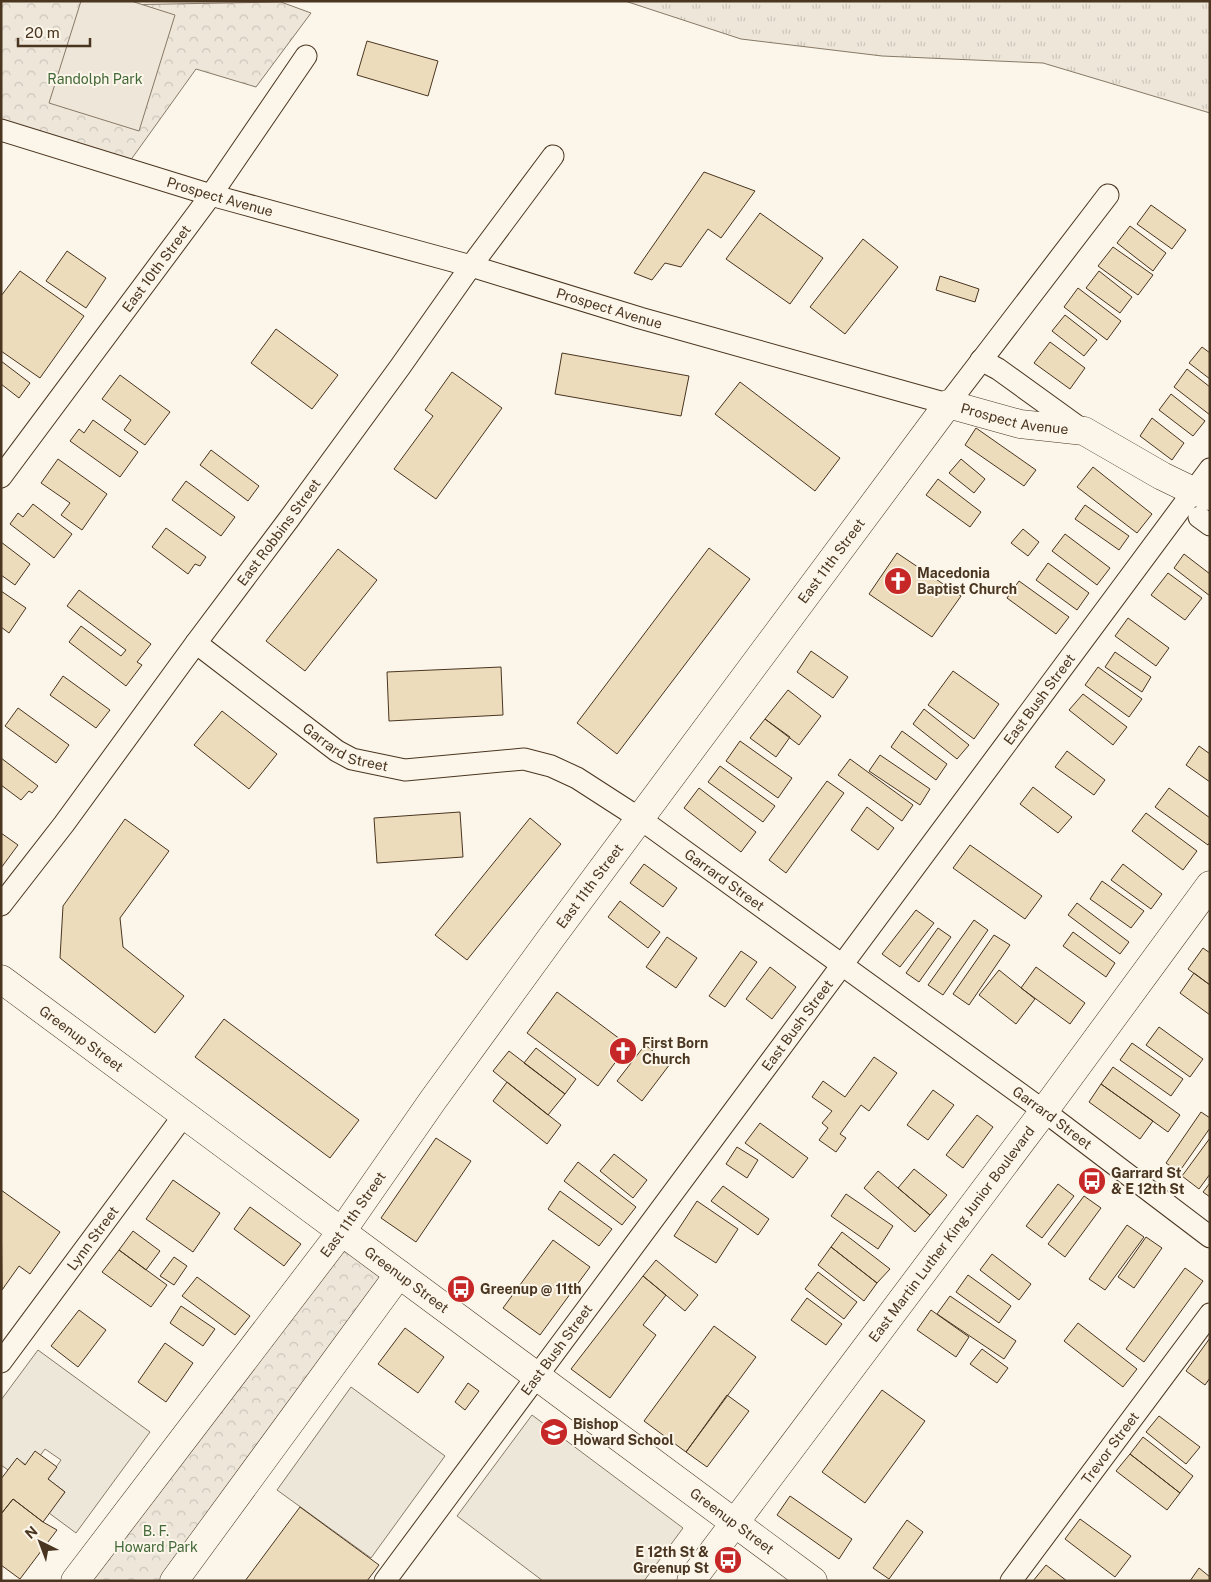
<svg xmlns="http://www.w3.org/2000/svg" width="1211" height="1582" font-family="'Public Sans',sans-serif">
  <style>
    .grass { fill: url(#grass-tufts); stroke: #887966 }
    .park { fill: url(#park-crowns); stroke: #887966 }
    .pitch { fill: #ede6d9; stroke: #887966 }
    .parking { fill: #ede7d9; stroke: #887966 }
    .building { fill: #ecdcbc; stroke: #4a3520 }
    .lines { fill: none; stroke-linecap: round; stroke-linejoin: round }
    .minor-casing { stroke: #4a3520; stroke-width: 23 }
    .secondary-casing { stroke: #4a3520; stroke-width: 29 }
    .primary-casing { stroke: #4a3520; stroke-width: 29 }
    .minor { stroke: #fbf6e9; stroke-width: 21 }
    .secondary { stroke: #fbf6e9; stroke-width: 28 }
    .primary { stroke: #fbf6e9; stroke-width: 28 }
    .labels { text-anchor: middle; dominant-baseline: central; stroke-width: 4; stroke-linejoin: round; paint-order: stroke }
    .park-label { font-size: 14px; fill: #436837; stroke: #fbf6e9 }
    .street-label { font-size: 14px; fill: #4a3520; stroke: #fbf6e9 }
    .poi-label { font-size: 14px; font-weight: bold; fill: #4a3520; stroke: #fbf6e9; text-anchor: start }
  </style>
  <defs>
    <pattern id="grass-tufts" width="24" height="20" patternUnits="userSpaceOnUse" patternTransform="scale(1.25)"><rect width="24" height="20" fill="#ede6d9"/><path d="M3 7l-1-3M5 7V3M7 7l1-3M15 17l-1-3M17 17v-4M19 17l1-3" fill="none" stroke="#cdc6ba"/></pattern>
    <pattern id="park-crowns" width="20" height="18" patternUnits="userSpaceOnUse" patternTransform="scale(1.25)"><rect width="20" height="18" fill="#ede6d9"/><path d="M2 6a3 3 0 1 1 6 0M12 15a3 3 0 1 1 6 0" fill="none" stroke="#cdc6ba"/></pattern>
  </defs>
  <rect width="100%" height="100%" fill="#fbf6e9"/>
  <!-- grass -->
  <path class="grass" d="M625 1H1210V113L1043 63 882 56 741 39Z"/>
  <!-- park -->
  <path class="park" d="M1 1H107L112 5 281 2 311 13 256 87 196 69 125 168 1 130Z
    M342 1231 399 1274 174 1581H75Z"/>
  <!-- pitch -->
  <path class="pitch" d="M81 1H131L175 15 139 131 49 103Z"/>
  <!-- parking -->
  <path class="parking" d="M38 1350 150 1432 76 1533 49 1513 65 1492 48 1479 61 1460 45 1449 31 1468 17 1459 8 1470 1 1465V1400Z
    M351 1387 445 1456 371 1558 277 1490Z
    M532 1415 683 1528 644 1581H543L457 1516Z"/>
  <!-- building -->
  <path class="building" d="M367 41 438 61 428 96 357 75Z
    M704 172 755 191 721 238 708 229 681 267 665 263 652 280 634 273Z
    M1151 205 1186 230 1172 249 1137 224Z
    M760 213 823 258 790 304 726 259Z
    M1130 226 1166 253 1153 271 1117 243Z
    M863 239 898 267 845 334 810 307Z
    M1113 247 1153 275 1138 295 1098 266Z
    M67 251 106 278 86 308 46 281Z
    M20 271 84 316 40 378 1 351V296Z
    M1099 271 1132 297 1120 313 1086 288Z
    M940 276 979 289 975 302 936 290Z
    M1078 288 1121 321 1107 340 1064 307Z
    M1065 315 1097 340 1084 356 1052 331Z
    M276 329 338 375 312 409 251 363Z
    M1050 342 1085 368 1070 389 1034 363Z
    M1202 347 1210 353V379L1189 363Z
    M562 353 689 376 681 416 555 394Z
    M1 361 30 383 19 398 1 384Z
    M1187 369 1210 387V415L1174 387Z
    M452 372 502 408 436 499 394 469 433 416 425 410Z
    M120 375 170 412 145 445 124 430 131 420 102 399Z
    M740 382 840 458 815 491 715 414Z
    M1171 394 1205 421 1193 436 1159 410Z
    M1152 418 1184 443 1172 460 1140 436Z
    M93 420 138 452 120 477 70 441 79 429 84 433Z
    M976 428 1036 470 1024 486 965 445Z
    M211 450 259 486 248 501 200 465Z
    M58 459 107 494 82 530 61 515 70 503 41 483Z
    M961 459 985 479 974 493 949 473Z
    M1093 467 1152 514 1137 533 1077 487Z
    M938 479 981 512 970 527 926 495Z
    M186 481 235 517 221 536 172 500Z
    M33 504 72 534 54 558 10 524 18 513 23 517Z
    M1085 505 1129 536 1119 550 1075 519Z
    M166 528 206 557 200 566 195 564 188 574 152 547Z
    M1023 529 1039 542 1028 556 1011 543Z
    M1065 534 1110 568 1097 585 1052 551Z
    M1 542 30 564 15 585 1 575Z
    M709 548 750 579 617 754 577 723Z
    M338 549 377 580 305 671 266 641Z
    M897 553 961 596 932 637 869 594Z
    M1184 554 1210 574V596L1174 568Z
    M1048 563 1089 593 1077 610 1036 580Z
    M1168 573 1202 598 1185 620 1151 595Z
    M1019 581 1069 617 1056 634 1007 598Z
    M79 590 151 644 137 662 142 665 126 686 69 642 81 626 121 656 126 650 67 606Z
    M1 591 26 608 9 633 1 627Z
    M1128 618 1169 648 1156 666 1115 636Z
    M811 651 848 677 833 698 797 672Z
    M1115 652 1151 677 1142 692 1105 667Z
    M501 667 503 715 389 721 387 672Z
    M1098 667 1142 699 1129 717 1085 685Z
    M953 671 999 704 974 739 928 705Z
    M63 676 110 710 96 728 50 695Z
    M788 690 821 716 799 745 765 719Z
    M1083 694 1127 727 1113 745 1069 710Z
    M18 708 69 745 56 763 5 726Z
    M924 709 969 745 957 759 913 724Z
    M222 711 277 754 249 789 194 745Z
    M765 719 790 737 776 757 750 738Z
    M902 731 947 764 936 780 891 747Z
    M740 741 792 778 778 798 726 761Z
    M1199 746 1210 754V782L1186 765Z
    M1067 751 1105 780 1094 795 1055 767Z
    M880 755 930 789 920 805 869 771Z
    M1 758 38 786 32 793 29 791 21 800 1 785Z
    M850 759 913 805 902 821 838 775Z
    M720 766 775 806 763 822 708 782Z
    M827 781 844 793 786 873 769 860Z
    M1033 787 1072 817 1058 833 1020 804Z
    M699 788 756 832 741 852 684 808Z
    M1169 788 1210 818V842L1208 845 1155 807Z
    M867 807 894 828 878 850 851 830Z
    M460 812 463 857 377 863 374 818Z
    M1146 813 1197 851 1183 870 1132 831Z
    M530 818 561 844 467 960 435 935Z
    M125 819 169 851 120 918 123 947 184 996 155 1033 60 958 63 906Z
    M1 833 18 845 1 868Z
    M970 845 1042 896 1025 919 953 868Z
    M644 864 677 888 663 907 630 883Z
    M1123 864 1162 894 1151 909 1111 880Z
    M1102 881 1144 911 1131 928 1090 899Z
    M620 901 660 932 648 948 608 917Z
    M1077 903 1129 942 1120 954 1068 915Z
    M916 910 934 923 900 967 882 954Z
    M974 920 988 930 943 995 928 985Z
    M938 928 951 937 919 982 906 973Z
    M1073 932 1115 963 1106 977 1063 946Z
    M994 935 1010 945 969 1005 953 994Z
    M667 937 697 958 676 988 646 967Z
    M1203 948 1210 953V985L1188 969Z
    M741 951 757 962 725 1007 709 996Z
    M770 967 796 987 772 1019 746 999Z
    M1036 967 1085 1003 1070 1024 1021 988Z
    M999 970 1035 999 1016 1024 979 995Z
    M1194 973 1210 985V1015L1180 993Z
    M557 992 628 1045 598 1086 527 1033Z
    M224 1019 359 1120 330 1158 195 1057Z
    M1159 1027 1203 1059 1190 1077 1146 1045Z
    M1132 1043 1183 1079 1171 1096 1120 1060Z
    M645 1045 670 1064 642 1101 617 1081Z
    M536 1048 576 1079 565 1094 524 1063Z
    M509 1051 565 1094 548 1115 493 1071Z
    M874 1057 897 1073 869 1111 861 1105 840 1134 846 1138 836 1152 819 1140 828 1128 822 1123 832 1111 812 1097 823 1081 845 1097Z
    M1113 1067 1180 1115 1168 1132 1101 1084Z
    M507 1082 561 1125 547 1144 493 1101Z
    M1101 1084 1153 1121 1140 1139 1089 1102Z
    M933 1090 954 1105 928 1140 907 1125Z
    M1201 1112 1210 1118V1128L1179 1172 1166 1163Z
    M977 1115 993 1127 963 1168 946 1155Z
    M760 1123 808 1158 793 1178 745 1143Z
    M436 1138 471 1161 416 1242 381 1218Z
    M1210 1138V1174L1199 1189 1182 1176Z
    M737 1147 758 1160 747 1178 726 1164Z
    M614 1154 647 1180 633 1198 600 1171Z
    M578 1162 636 1207 622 1225 564 1181Z
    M914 1169 947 1195 930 1215 898 1188Z
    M878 1171 930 1215 915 1232 864 1188Z
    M173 1180 220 1213 193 1252 146 1219Z
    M1210 1183V1197L1203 1192Z
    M1058 1184 1074 1196 1042 1238 1026 1226Z
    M723 1186 769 1219 758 1235 711 1201Z
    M1 1190 60 1232 30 1274 19 1266 2 1290Z
    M560 1191 612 1229 599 1246 548 1209Z
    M846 1194 893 1226 878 1249 831 1216Z
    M1084 1196 1101 1208 1065 1257 1048 1244Z
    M697 1201 738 1229 716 1263 674 1236Z
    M250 1207 301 1244 284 1266 234 1229Z
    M1127 1225 1144 1237 1105 1290 1089 1279Z
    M133 1231 160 1251 146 1270 119 1250Z
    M842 1232 890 1269 877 1283 831 1247Z
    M1146 1237 1162 1248 1134 1288 1118 1277Z
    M553 1240 590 1267 540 1335 503 1308Z
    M831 1247 877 1283 864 1301 818 1265Z
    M119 1250 167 1285 151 1307 102 1272Z
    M992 1254 1031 1284 1019 1300 980 1270Z
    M174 1257 187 1266 174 1285 160 1276Z
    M656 1260 698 1295 685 1311 643 1276Z
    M1185 1268 1203 1281 1144 1362 1126 1349Z
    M818 1272 857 1302 844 1319 805 1289Z
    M968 1275 1011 1306 999 1323 956 1292Z
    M643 1276 666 1295 643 1325 656 1335 610 1398 571 1369Z
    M197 1277 250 1316 235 1335 182 1296Z
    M950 1296 1016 1341 1004 1359 937 1314Z
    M807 1298 842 1324 826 1345 791 1320Z
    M181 1306 215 1329 203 1346 170 1323Z
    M79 1310 106 1330 78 1367 51 1346Z
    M931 1310 969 1337 956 1357 917 1330Z
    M1078 1323 1137 1369 1123 1387 1064 1341Z
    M714 1326 756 1357 686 1452 644 1421Z
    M405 1328 444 1357 418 1393 378 1364Z
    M1210 1338V1378L1205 1385 1186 1371Z
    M165 1343 193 1363 166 1402 138 1382Z
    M982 1349 1008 1368 997 1383 970 1364Z
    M468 1383 479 1391 465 1410 455 1402Z
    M882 1390 925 1421 865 1503 822 1472Z
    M727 1395 749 1411 707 1467 686 1452Z
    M1159 1416 1200 1447 1186 1464 1146 1432Z
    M1143 1437 1193 1476 1180 1493 1130 1454Z
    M35 1451 57 1467 48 1479 65 1492 43 1522 13 1499 1 1514V1479L17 1458 25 1465Z
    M1130 1454 1180 1493 1167 1510 1116 1471Z
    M790 1496 852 1539 839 1559 777 1515Z
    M13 1499 43 1522 57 1530 20 1579 1 1565V1514Z
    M300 1507 379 1565 367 1581H245Z
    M1080 1519 1131 1556 1115 1577 1065 1539Z
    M907 1520 923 1532 889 1579 873 1568Z
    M1046 1565 1067 1581H1033Z
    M1199 1568 1210 1577V1581H1190Z"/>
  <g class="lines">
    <defs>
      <g id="minor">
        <path id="s1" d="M1 130 211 195 471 266 640 318 948 404 1108 195"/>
        <path d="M981 360 998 369 1084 431"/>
        <path id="s2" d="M1 477 211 195 306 56"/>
        <path d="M1199 517 1210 525"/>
        <path id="s3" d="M196 643 337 751 352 759 405 770 524 759 551 766 577 778 639 818 1044 1111 1210 1237"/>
        <path id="s4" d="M1 905 64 824 196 643 289 519 400 367 471 266 553 156"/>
        <path id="s5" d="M1 1362 184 1115"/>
        <path id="s6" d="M385 1581 1210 469"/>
        <path id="s7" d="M1011 1581 1210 1314"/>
      </g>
      <g id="secondary">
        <path id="s8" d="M1 979 813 1581"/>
        <path d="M174 1581 399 1274"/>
      </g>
      <g id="primary">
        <path id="s9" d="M75 1581 342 1231 433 1100 551 938 948 404 1020 424 1084 431 1162 476 1193 491 1210 496"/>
        <path id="s10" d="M691 1581 1044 1111 1210 885"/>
      </g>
    </defs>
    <!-- minor casing -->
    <use href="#minor" class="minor-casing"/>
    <!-- secondary casing -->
    <use href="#secondary" class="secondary-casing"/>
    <!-- primary casing -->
    <use href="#primary" class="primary-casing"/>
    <!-- minor -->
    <use href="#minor" class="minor"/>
    <!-- secondary -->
    <use href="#secondary" class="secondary"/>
    <!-- primary -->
    <use href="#primary" class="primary"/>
  </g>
  <!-- icons -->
  <defs>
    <symbol id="church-disc" viewBox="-11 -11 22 22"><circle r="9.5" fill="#c62828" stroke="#fbf6e9"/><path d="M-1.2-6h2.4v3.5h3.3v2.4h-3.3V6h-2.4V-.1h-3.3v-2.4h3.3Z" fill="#fff"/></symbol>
    <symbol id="bus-disc" viewBox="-11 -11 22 22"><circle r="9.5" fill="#c62828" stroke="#fbf6e9"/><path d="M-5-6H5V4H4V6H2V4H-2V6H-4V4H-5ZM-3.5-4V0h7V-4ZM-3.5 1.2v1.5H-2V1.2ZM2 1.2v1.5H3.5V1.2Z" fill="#fff"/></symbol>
    <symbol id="school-disc" viewBox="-11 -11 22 22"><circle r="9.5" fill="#c62828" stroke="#fbf6e9"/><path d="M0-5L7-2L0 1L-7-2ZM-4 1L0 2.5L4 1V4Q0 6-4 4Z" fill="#fff"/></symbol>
  </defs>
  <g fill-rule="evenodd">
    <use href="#church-disc" x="882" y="565" width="32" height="32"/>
    <use href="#church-disc" x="607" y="1035" width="32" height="32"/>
    <use href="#bus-disc" x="1076" y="1165" width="32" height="32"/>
    <use href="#bus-disc" x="445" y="1273" width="32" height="32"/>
    <use href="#school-disc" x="538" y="1416" width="32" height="32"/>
    <use href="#bus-disc" x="712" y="1544" width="32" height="32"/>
  </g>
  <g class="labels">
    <!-- park labels -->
    <g class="park-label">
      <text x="95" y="79">Randolph Park</text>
      <text x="156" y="1531">B. F.<tspan x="156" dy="16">Howard Park</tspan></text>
    </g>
    <!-- street labels -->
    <g class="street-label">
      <text stroke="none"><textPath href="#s1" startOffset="229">Prospect Avenue</textPath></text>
      <text stroke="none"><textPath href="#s2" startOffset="260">East 10th Street</textPath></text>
      <text stroke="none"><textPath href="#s1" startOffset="634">Prospect Avenue</textPath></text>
      <text stroke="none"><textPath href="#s9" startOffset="1534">Prospect Avenue</textPath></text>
      <text stroke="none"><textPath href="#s4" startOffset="465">East Robbins Street</textPath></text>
      <text stroke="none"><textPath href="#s9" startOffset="1270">East 11th Street</textPath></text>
      <text stroke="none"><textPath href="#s6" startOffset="1098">East Bush Street</textPath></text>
      <text stroke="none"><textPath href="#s3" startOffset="184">Garrard Street</textPath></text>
      <text stroke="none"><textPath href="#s3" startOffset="604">Garrard Street</textPath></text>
      <text stroke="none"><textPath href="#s9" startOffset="865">East 11th Street</textPath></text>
      <text stroke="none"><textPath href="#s6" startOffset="692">East Bush Street</textPath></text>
      <text stroke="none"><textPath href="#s8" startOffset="100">Greenup Street</textPath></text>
      <text stroke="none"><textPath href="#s3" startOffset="1009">Garrard Street</textPath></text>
      <text stroke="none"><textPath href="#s9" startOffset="460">East 11th Street</textPath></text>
      <text stroke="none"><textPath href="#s10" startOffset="434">East Martin Luther King Junior Boulevard</textPath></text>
      <text stroke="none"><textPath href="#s5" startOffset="154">Lynn Street</textPath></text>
      <text stroke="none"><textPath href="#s8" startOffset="505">Greenup Street</textPath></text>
      <text stroke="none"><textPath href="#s6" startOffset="288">East Bush Street</textPath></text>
      <text stroke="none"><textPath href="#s7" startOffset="166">Trevor Street</textPath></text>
      <text stroke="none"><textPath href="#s8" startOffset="910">Greenup Street</textPath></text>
    </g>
    <!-- poi labels -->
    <g class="poi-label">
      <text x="917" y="573">Macedonia<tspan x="917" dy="16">Baptist Church</tspan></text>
      <text x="642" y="1043">First Born<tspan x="642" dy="16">Church</tspan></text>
      <text x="1111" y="1173">Garrard St<tspan x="1111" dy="16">&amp; E 12th St</tspan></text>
      <text x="480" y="1289">Greenup @ 11th</text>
      <text x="573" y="1424">Bishop<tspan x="573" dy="16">Howard School</tspan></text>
      <text x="709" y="1552" text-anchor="end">E 12th St &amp;<tspan x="709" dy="16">Greenup St</tspan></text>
    </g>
  </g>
  <!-- border -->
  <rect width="1211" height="1582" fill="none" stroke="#4a3520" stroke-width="5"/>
  <!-- north arrow -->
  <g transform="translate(40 1542) rotate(318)" stroke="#fbf6e9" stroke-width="4" paint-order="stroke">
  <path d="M0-4L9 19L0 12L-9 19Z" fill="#4a3520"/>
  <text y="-8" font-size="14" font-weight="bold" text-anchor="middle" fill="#4a3520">N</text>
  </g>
  <!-- scale -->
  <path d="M18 38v8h72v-8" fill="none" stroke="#4a3520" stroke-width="2.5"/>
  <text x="25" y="38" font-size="15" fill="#4a3520" stroke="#fbf6e9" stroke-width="4" paint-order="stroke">20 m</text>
</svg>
